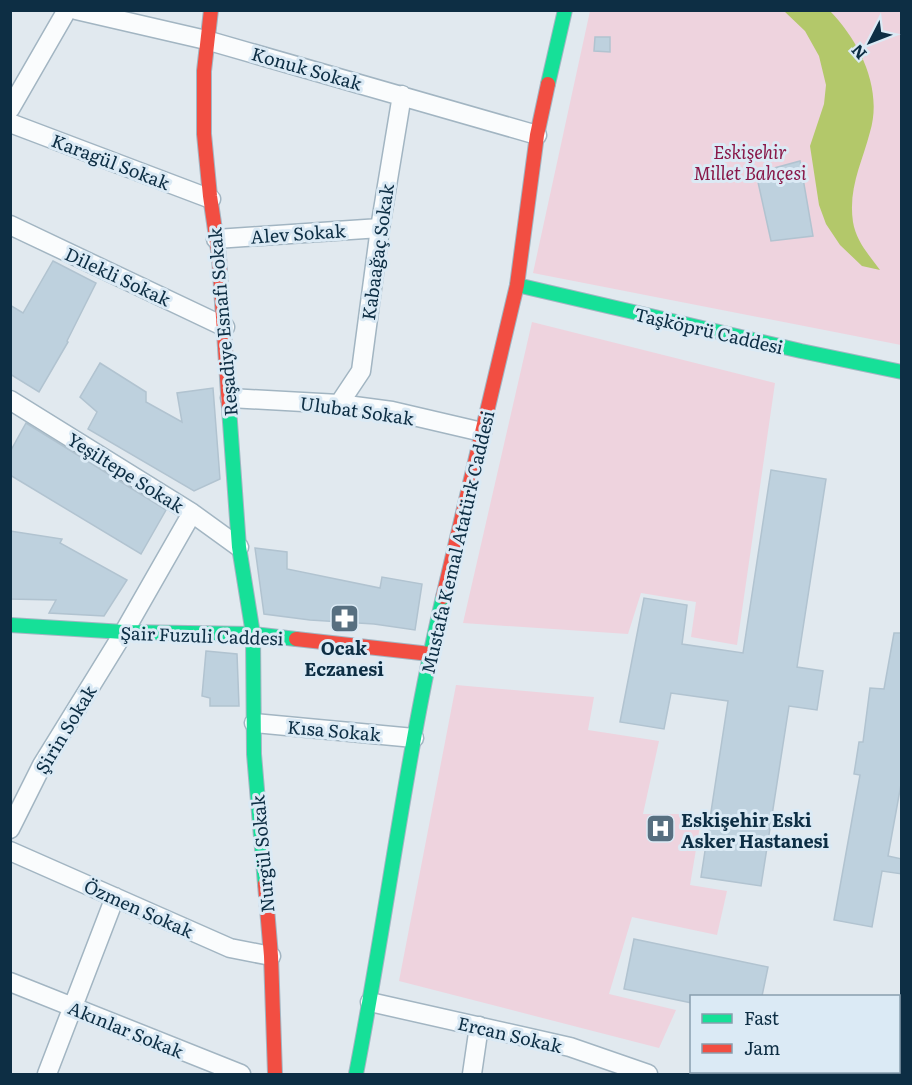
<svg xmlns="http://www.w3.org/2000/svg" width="912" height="1085" font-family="Literata,serif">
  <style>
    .green { fill: #eed3de }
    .water { fill: #b3c86a }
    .building { fill: #bed1de; stroke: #b1c3d0; stroke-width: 1.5 }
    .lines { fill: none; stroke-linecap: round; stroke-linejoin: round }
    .lane-casing { stroke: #a2b5c2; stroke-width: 12 }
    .street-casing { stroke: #a2b5c2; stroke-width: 21 }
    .fast-casing { stroke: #a2b5c2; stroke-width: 16 }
    .jam-casing { stroke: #a2b5c2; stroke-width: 16 }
    .lane { stroke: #fafcfd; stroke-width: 9 }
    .street { stroke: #fafcfd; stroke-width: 18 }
    .fast { stroke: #16e098; stroke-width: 14 }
    .jam { stroke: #f24e42; stroke-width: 14 }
    .labels { text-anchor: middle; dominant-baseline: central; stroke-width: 6; stroke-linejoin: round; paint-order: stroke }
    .street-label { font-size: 18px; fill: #0d2e44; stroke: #dbeaf5 }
    .park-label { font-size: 18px; font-style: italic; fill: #891849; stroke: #dbeaf5 }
    .poi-label { font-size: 18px; font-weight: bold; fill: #0d2e44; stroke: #dbeaf5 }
  </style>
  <rect width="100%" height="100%" fill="#e1e9ef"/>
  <!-- green -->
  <path class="green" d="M590 11H901V345L533 273Z
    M532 322 775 383 737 645 691 637 696 602 641 593 628 634 463 623Z
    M456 685 594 697 588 730 659 741 643 814H702L690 885 727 891 717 935 632 917 609 994 676 1010 659 1048 399 981Z"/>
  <!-- water -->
  <path class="water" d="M784 11H830C860 42 883 89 870 132 862 163 848 188 853 222 856 241 869 255 880 270L862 266 840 245 826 224 819 205 810 146 824 104 826 85 819 56 805 31Z"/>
  <!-- building -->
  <path class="building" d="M595 37H610V52L594 51Z
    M800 161 813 236 771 241 756 173Z
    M53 261 96 283 67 341 68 342 39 392 10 374V305L23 313Z
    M100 363 146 392V402L182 422 177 393 213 388 220 479 194 491 88 429 97 412 80 397Z
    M26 423 166 510 141 554 10 475V452Z
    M771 470 826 479 797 667 823 671 817 710 789 706 761 886 701 877 728 701 671 693 664 729 620 722 644 598 687 605 682 644 743 653Z
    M10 531 62 539 60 543 127 580 104 616 49 613 56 600 10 599Z
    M255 548 287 552V569L380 588 382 577 422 584 415 630 374 624 310 620 264 614Z
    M894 633H902V779L888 856 902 859V874L882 871 872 927 834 920 860 775 854 774 859 742H863L870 688 884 689Z
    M206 651 237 654 239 706H210V698L202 696Z
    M634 939 768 967 762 996H692V1003L624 989Z"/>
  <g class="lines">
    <defs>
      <path id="lane" d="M708 1072 711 1074
        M780 1072 784 1074"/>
      <path id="street" d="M76 10 206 40 537 135
        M10 109 67 10
        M10 123 211 199
        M10 225 225 327
        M216 239 380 228
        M230 398 339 404 392 411 482 432
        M10 400 192 513 239 547
        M339 404 361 371 380 228 402 95
        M254 723 414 738
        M10 829 42 765 124 632 192 513
        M10 851 230 948 271 956
        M10 982 241 1074
        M370 1002 570 1047 648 1074
        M47 1074 115 897
        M472 1074 479 1026"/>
      <path id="fast" d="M548 84 565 10
        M517 285 801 351 902 372
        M229 408 239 547 253 634 254 754 265 884
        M10 625 124 632 253 634 296 639
        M356 1074C387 915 406 755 443 597"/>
      <path id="jam" d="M211 10 204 71V134L210 196 219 257 229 408
        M443 597 517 285 537 135 548 84
        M296 639 430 654
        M265 884 271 956 275 1074"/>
    </defs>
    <!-- lane casing -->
    <use href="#lane" class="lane-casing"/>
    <!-- street casing -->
    <use href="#street" class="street-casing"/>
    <!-- fast casing -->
    <use href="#fast" class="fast-casing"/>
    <!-- jam casing -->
    <use href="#jam" class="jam-casing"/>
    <!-- lane -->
    <use href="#lane" class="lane"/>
    <!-- street -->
    <use href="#street" class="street"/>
    <!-- fast -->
    <use href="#fast" class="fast"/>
    <!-- jam -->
    <use href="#jam" class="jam"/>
  </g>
  <!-- icons -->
  <defs>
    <symbol id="pharmacy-square" viewBox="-11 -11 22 22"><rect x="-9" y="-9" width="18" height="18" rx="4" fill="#576f80" stroke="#dbeaf5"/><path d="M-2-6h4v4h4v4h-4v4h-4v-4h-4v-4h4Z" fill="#fff"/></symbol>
    <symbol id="hospital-square" viewBox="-11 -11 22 22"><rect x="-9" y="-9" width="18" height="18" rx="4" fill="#576f80" stroke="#dbeaf5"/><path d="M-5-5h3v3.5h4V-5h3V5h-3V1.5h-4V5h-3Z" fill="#fff"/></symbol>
  </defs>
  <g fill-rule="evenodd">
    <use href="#pharmacy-square" x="328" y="602" width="33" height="33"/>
    <use href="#hospital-square" x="644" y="812" width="33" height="33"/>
  </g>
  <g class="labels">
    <!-- street labels -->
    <g class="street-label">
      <text transform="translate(307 68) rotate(16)">Konuk Sokak</text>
      <text transform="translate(111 161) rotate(21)">Karagül Sokak</text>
      <text transform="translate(298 233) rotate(-4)">Alev Sokak</text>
      <text transform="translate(377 252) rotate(-82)">Kabaağaç Sokak</text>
      <text transform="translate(118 276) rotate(25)">Dilekli Sokak</text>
      <text transform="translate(222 322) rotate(-95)">Reşadiye Esnafı Sokak</text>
      <text transform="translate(709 330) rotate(13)">Taşköprü Caddesi</text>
      <text transform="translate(357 410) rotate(8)">Ulubat Sokak</text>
      <text transform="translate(126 472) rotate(32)">Yeşiltepe Sokak</text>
      <text transform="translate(457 542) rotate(-77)">Mustafa Kemal Atatürk Caddesi</text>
      <text transform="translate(202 635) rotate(2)">Şair Fuzuli Caddesi</text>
      <text transform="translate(65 729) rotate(-59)">Şirin Sokak</text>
      <text transform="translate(334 730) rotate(5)">Kısa Sokak</text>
      <text transform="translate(262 854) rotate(-95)">Nurgül Sokak</text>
      <text transform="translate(139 908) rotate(24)">Özmen Sokak</text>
      <text transform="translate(126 1029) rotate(22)">Akınlar Sokak</text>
      <text transform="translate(510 1034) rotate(13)">Ercan Sokak</text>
    </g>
    <!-- park labels -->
    <g class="park-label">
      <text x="750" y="151">Eskişehir<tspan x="750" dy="21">Millet Bahçesi</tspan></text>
    </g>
    <!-- poi labels -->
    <g class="poi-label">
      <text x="344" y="647">Ocak<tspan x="344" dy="21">Eczanesi</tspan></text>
      <text x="681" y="819" text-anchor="start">Eskişehir Eski<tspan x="681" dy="21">Asker Hastanesi</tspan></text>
    </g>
  </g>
  <!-- border -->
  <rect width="912" height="1085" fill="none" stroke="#0d2e44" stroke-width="24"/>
  <!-- legend -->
  <rect x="690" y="995" width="210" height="78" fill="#dbeaf5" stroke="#899fae" stroke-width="1.5"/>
  <rect x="702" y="1014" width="30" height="9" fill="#16e098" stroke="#899fae" stroke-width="1.5"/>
  <text x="744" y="1025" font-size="18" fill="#0d2e44">Fast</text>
  <rect x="702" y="1044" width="30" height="9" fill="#f24e42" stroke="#899fae" stroke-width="1.5"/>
  <text x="744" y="1055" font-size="18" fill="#0d2e44">Jam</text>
  <!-- north arrow -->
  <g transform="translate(870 42) rotate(228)" stroke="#dbeaf5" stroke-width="4.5" paint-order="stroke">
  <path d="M0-4.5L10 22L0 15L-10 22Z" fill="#0d2e44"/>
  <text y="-9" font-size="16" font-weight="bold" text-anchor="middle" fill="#0d2e44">N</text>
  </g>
</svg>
